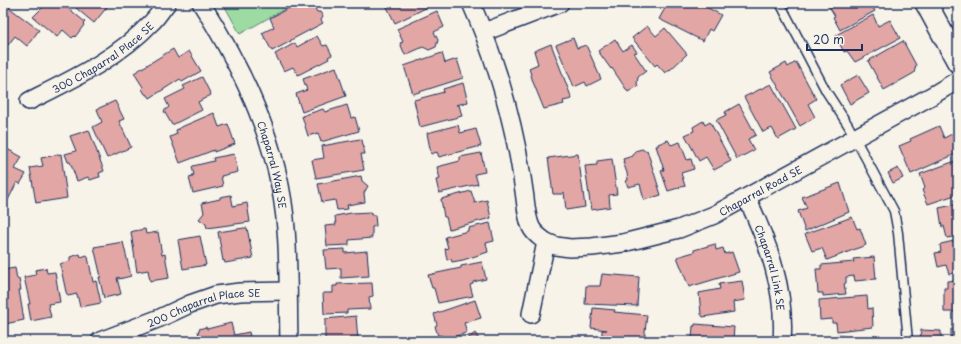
<svg xmlns="http://www.w3.org/2000/svg" width="961" height="344" font-family="'Playpen Sans',sans-serif">
  <style>
    .green { fill: #9ddba3; stroke: #5c8580 }
    .building { fill: #e2a7a5; stroke: #1b2f5e }
    .lines { fill: none; stroke-linecap: round; stroke-linejoin: round }
    .service-casing { stroke: #1b2f5e; stroke-width: 11 }
    .minor-casing { stroke: #1b2f5e; stroke-width: 20 }
    .tertiary-casing { stroke: #1b2f5e; stroke-width: 24 }
    .service { stroke: #f7f3e8; stroke-width: 8 }
    .minor { stroke: #f7f3e8; stroke-width: 17 }
    .tertiary { stroke: #f7f3e8; stroke-width: 21 }
    .labels { text-anchor: middle; dominant-baseline: central; stroke-width: 3; stroke-linejoin: round; paint-order: stroke }
    .street-label { font-size: 10px; fill: #1b2f5e; stroke: #f7f3e8 }
  </style>
  <rect width="100%" height="100%" fill="#f7f3e8"/>
  <filter id="ink" filterUnits="userSpaceOnUse"><feTurbulence type="fractalNoise" baseFrequency=".025" numOctaves="2"/><feDisplacementMap in="SourceGraphic" scale="8" xChannelSelector="R" yChannelSelector="G"/><feConvolveMatrix kernelMatrix="1 2 1 2 8 2 1 2 1" color-interpolation-filters="sRGB"/></filter>
  <g filter="url(#ink)">
    <!-- green -->
    <path class="green" d="M223 3H295L240 34Z"/>
    <!-- building -->
    <path class="building" d="M3 3 39 30 27 46 15 36 8 45 3 42Z
      M41 3H62L85 22 83 24 84 25 75 37 74 36 72 38 63 30 57 37 33 17 43 7 40 4Z
      M75 3H102L107 7 94 23 76 8 77 5Z
      M298 3H312L317 12H320L323 17 321 20 323 23 291 40V41L272 51 262 33 274 27 270 18Z
      M385 3H433L434 4 395 23Z
      M668 3H672L678 6 680 3H699L721 15 712 31 709 29 703 41 659 19Z
      M827 3H870L875 11 840 30 833 17 835 16Z
      M437 11 444 27 434 32 438 40 436 47 429 50 423 47 405 55 400 43 403 42 397 29Z
      M873 15 878 26 890 20 900 38 855 62 847 51 844 52 838 41H839L836 35Z
      M647 26 656 36 665 28 687 54 670 70V69L665 73 657 64 655 66 632 38Z
      M317 36 323 46 327 45 332 55 328 57 329 59 298 75 293 67 284 71 275 54 295 43 297 47Z
      M573 38 577 48 586 45 601 79 587 86 585 82 574 87 556 45Z
      M615 39 623 51 632 45 637 52 634 53 646 71 638 77 637 84 638 86 628 92 612 68 611 69 598 51Z
      M903 41 916 65 914 73 884 90 868 61Z
      M551 44 572 99 563 101 564 104 544 109 533 82 529 68 538 64 534 51Z
      M173 49 178 58 189 51 201 71 182 82 180 79 150 98 148 95 145 94 142 89 143 87 134 73Z
      M442 53 445 63 457 59 463 78 413 94 404 66Z
      M796 62 816 99 808 104 815 117 800 126 770 72 786 63 788 67Z
      M336 67 346 96 302 112 296 94 307 90 303 79Z
      M858 75 869 93 850 104 840 85Z
      M202 77 211 95 198 102 202 110 172 125 164 111 169 107 165 99 185 89 183 86Z
      M463 83 468 102 456 105H459L462 116 420 127 414 100 444 92 443 89Z
      M771 84 796 129 778 139 772 128 763 132 744 97Z
      M115 101 124 119 119 121 131 147 107 158 93 127 102 122 97 109Z
      M739 104 756 135 748 139 754 150 737 159 716 120 726 115 725 112Z
      M347 105 351 118 355 117 359 131 321 142 318 133 308 136 302 116 323 109 325 112Z
      M214 113 219 127 228 124 235 144 214 152V150L180 163 170 137 177 134 176 130 179 129V128Z
      M703 121 705 125 710 122 731 161 714 170 706 157 699 161 685 135 694 131 693 127Z
      M458 125 460 133 476 129 481 146 439 157 437 152 431 154 427 133Z
      M939 126 944 138 954 133 958 141V153L911 174 899 146 911 141 910 139Z
      M89 130 104 171 99 173 100 177H99L90 180 88 177 77 181 70 162H68L65 154 76 151 70 136Z
      M360 139 361 140H362L365 154H361L364 170 316 178 312 160 324 158 322 146Z
      M668 140 671 145 680 142 687 160 691 159 694 169 681 173 685 186 668 191 661 171 664 170 656 146H658V144Z
      M5 148 22 157 15 169 26 174 20 184 17 182 6 204 3 202V152Z
      M642 149 645 151 647 150 661 195 644 200 640 184 628 187 626 181 628 180 627 173 623 162H624L623 159 633 156 635 151Z
      M481 153 485 172 475 174 478 184 439 193 436 180 440 179 437 167 460 161V157Z
      M61 154 67 198 36 203 30 168 43 166 41 158Z
      M234 154 238 172 221 176 223 186 193 193 189 178 193 177 192 175H194L192 167 193 166 214 161 213 158Z
      M578 154 585 207 566 210 564 192 562 194H553L548 158Z
      M612 159 617 194 609 195 610 207 591 210 585 166 597 165V161Z
      M958 160V194L928 204 922 190 925 188 920 174Z
      M898 168 903 178 893 183 888 173Z
      M361 176 362 181 368 186 364 193 365 202 347 205 348 209 337 210 335 200 322 202 318 184Z
      M840 183 849 212 805 231 798 211 807 208 802 197Z
      M471 191 475 203 487 200 491 218 449 229 446 217H444L441 199Z
      M231 195 233 206 247 203 250 222 207 228 206 224 199 219 204 213 202 203 220 199V197Z
      M958 204V236L947 238 944 226 942 227 939 208Z
      M371 212V215H375L376 226 372 227V238L349 240V245L327 246 325 226 336 225 335 216 351 213Z
      M852 217 857 229 860 228 866 245 827 260 822 248 812 251 805 234Z
      M490 223 494 241 486 243 488 252 463 260 452 262 451 259 447 260 445 249 448 248 445 237 468 231V228Z
      M244 228H247L253 258 225 263 224 260 223 261 218 232Z
      M145 229 146 234 158 232 162 255 165 254 169 278 150 281 148 270 137 272 131 232 134 231Z
      M200 236 206 265 183 269 178 240Z
      M958 240V272L949 274 946 265 938 267 935 253 941 252 940 245 941 244Z
      M123 242 131 276 119 279V277L117 278 121 294 104 298 99 277H101L94 247Z
      M715 244 716 250 723 248 725 254 732 252 739 272 689 287 677 257 694 252V250Z
      M345 249V253L367 251 369 276 341 278V268L326 269 324 250Z
      M80 254 81 257 87 255 88 257 93 282 96 281 101 303 80 307 77 294 68 296 66 292 60 264 70 261V257Z
      M874 257 876 279 855 281 854 276 846 277V283L844 284 846 294 823 296V293H818L816 269H821V265L854 262 853 259Z
      M482 262 486 279 473 282V284L470 285 473 296 438 303 434 288H432L428 275 461 268V266Z
      M15 268 17 279H19L21 290H19L24 320 5 324 3 312V270Z
      M46 268 47 273 55 272 60 302 48 304 51 317 31 321 28 304H30L24 277 36 275 35 270Z
      M602 274 639 277 637 306 585 304 586 286H600Z
      M958 280V312H944V288H947V281Z
      M742 281 745 300 733 302 734 312 703 317 701 314 699 293 720 289 719 284Z
      M372 283 373 296 369 297 370 309 347 310V313L324 314 323 293H333V286H337V284Z
      M867 296 868 309 872 308 873 327 837 331 836 323H832V319L820 320 819 300Z
      M475 300 481 318 464 323 467 332 463 334 443 340 441 335 438 336 435 326 437 325 434 314Z
      M593 308 615 310 614 312 647 315 644 340H639V341H602V330H607L591 328Z
      M356 316 358 341H325V319Z
      M955 318H958V341H951V329H955Z
      M231 323 234 335 249 332 251 341H191L190 339 199 336 198 331H199V329L206 327 207 329Z
      M695 324 734 327 733 340 746 341H697V340L692 339 693 326H695Z
      M921 330 941 331V341H920Z
      M475 333 480 341H465Z
      M836 335 876 341H835Z"/>
    <g class="lines">
      <defs>
        <path id="service" d="M780 3 826 91 848 125 894 211 898 233 908 341"/>
        <g id="minor">
          <path id="s1" d="M201 3C244 71 280 147 286 229 289 266 288 304 289 341"/>
          <path d="M471 3C492 50 507 99 517 149 520 163 522 177 524 191 526 203 526 216 531 227 534 234 541 238 546 242L531 314"/>
          <path d="M484 32 560 3"/>
          <path id="s2" d="M29 101C73 79 118 58 152 22 158 16 162 9 167 3"/>
          <path id="s3" d="M747 198C768 243 786 290 782 341"/>
          <path id="s4" d="M546 242 556 246 570 248 592 247 623 243 679 229 714 215 933 95 958 80"/>
          <path id="s5" d="M100 341 160 318 190 304 216 295 240 292 288 291"/>
        </g>
        <path id="tertiary" d="M926 3 958 62"/>
      </defs>
      <!-- service casing -->
      <use href="#service" class="service-casing"/>
      <!-- minor casing -->
      <use href="#minor" class="minor-casing"/>
      <!-- tertiary casing -->
      <use href="#tertiary" class="tertiary-casing"/>
      <!-- service -->
      <use href="#service" class="service"/>
      <!-- minor -->
      <use href="#minor" class="minor"/>
      <!-- tertiary -->
      <use href="#tertiary" class="tertiary"/>
    </g>
  </g>
  <g class="labels">
    <!-- street labels -->
    <g class="street-label">
      <text stroke="none"><textPath href="#s2" startOffset="86">300 Chaparral Place SE</textPath></text>
      <text stroke="none"><textPath href="#s1" startOffset="178">Chaparral Way SE</textPath></text>
      <text stroke="none"><textPath href="#s4" startOffset="226">Chaparral Road SE</textPath></text>
      <text stroke="none"><textPath href="#s3" startOffset="74">Chaparral Link SE</textPath></text>
      <text stroke="none"><textPath href="#s5" startOffset="110">200 Chaparral Place SE</textPath></text>
    </g>
  </g>
  <!-- margin -->
  <rect width="961" height="344" fill="none" stroke="#f7f3e8" stroke-width="16"/>
  <rect x="8" y="8" width="945" height="328" fill="none" stroke="#1b2f5e" stroke-width="1.5" filter="url(#ink)"/>
  <!-- scale -->
  <path d="M807 44v6h55v-6" fill="none" stroke="#1b2f5e" stroke-width="2"/>
  <text x="813" y="44" font-size="12" fill="#1b2f5e" stroke="#f7f3e8" stroke-width="3" paint-order="stroke">20 m</text>
</svg>
